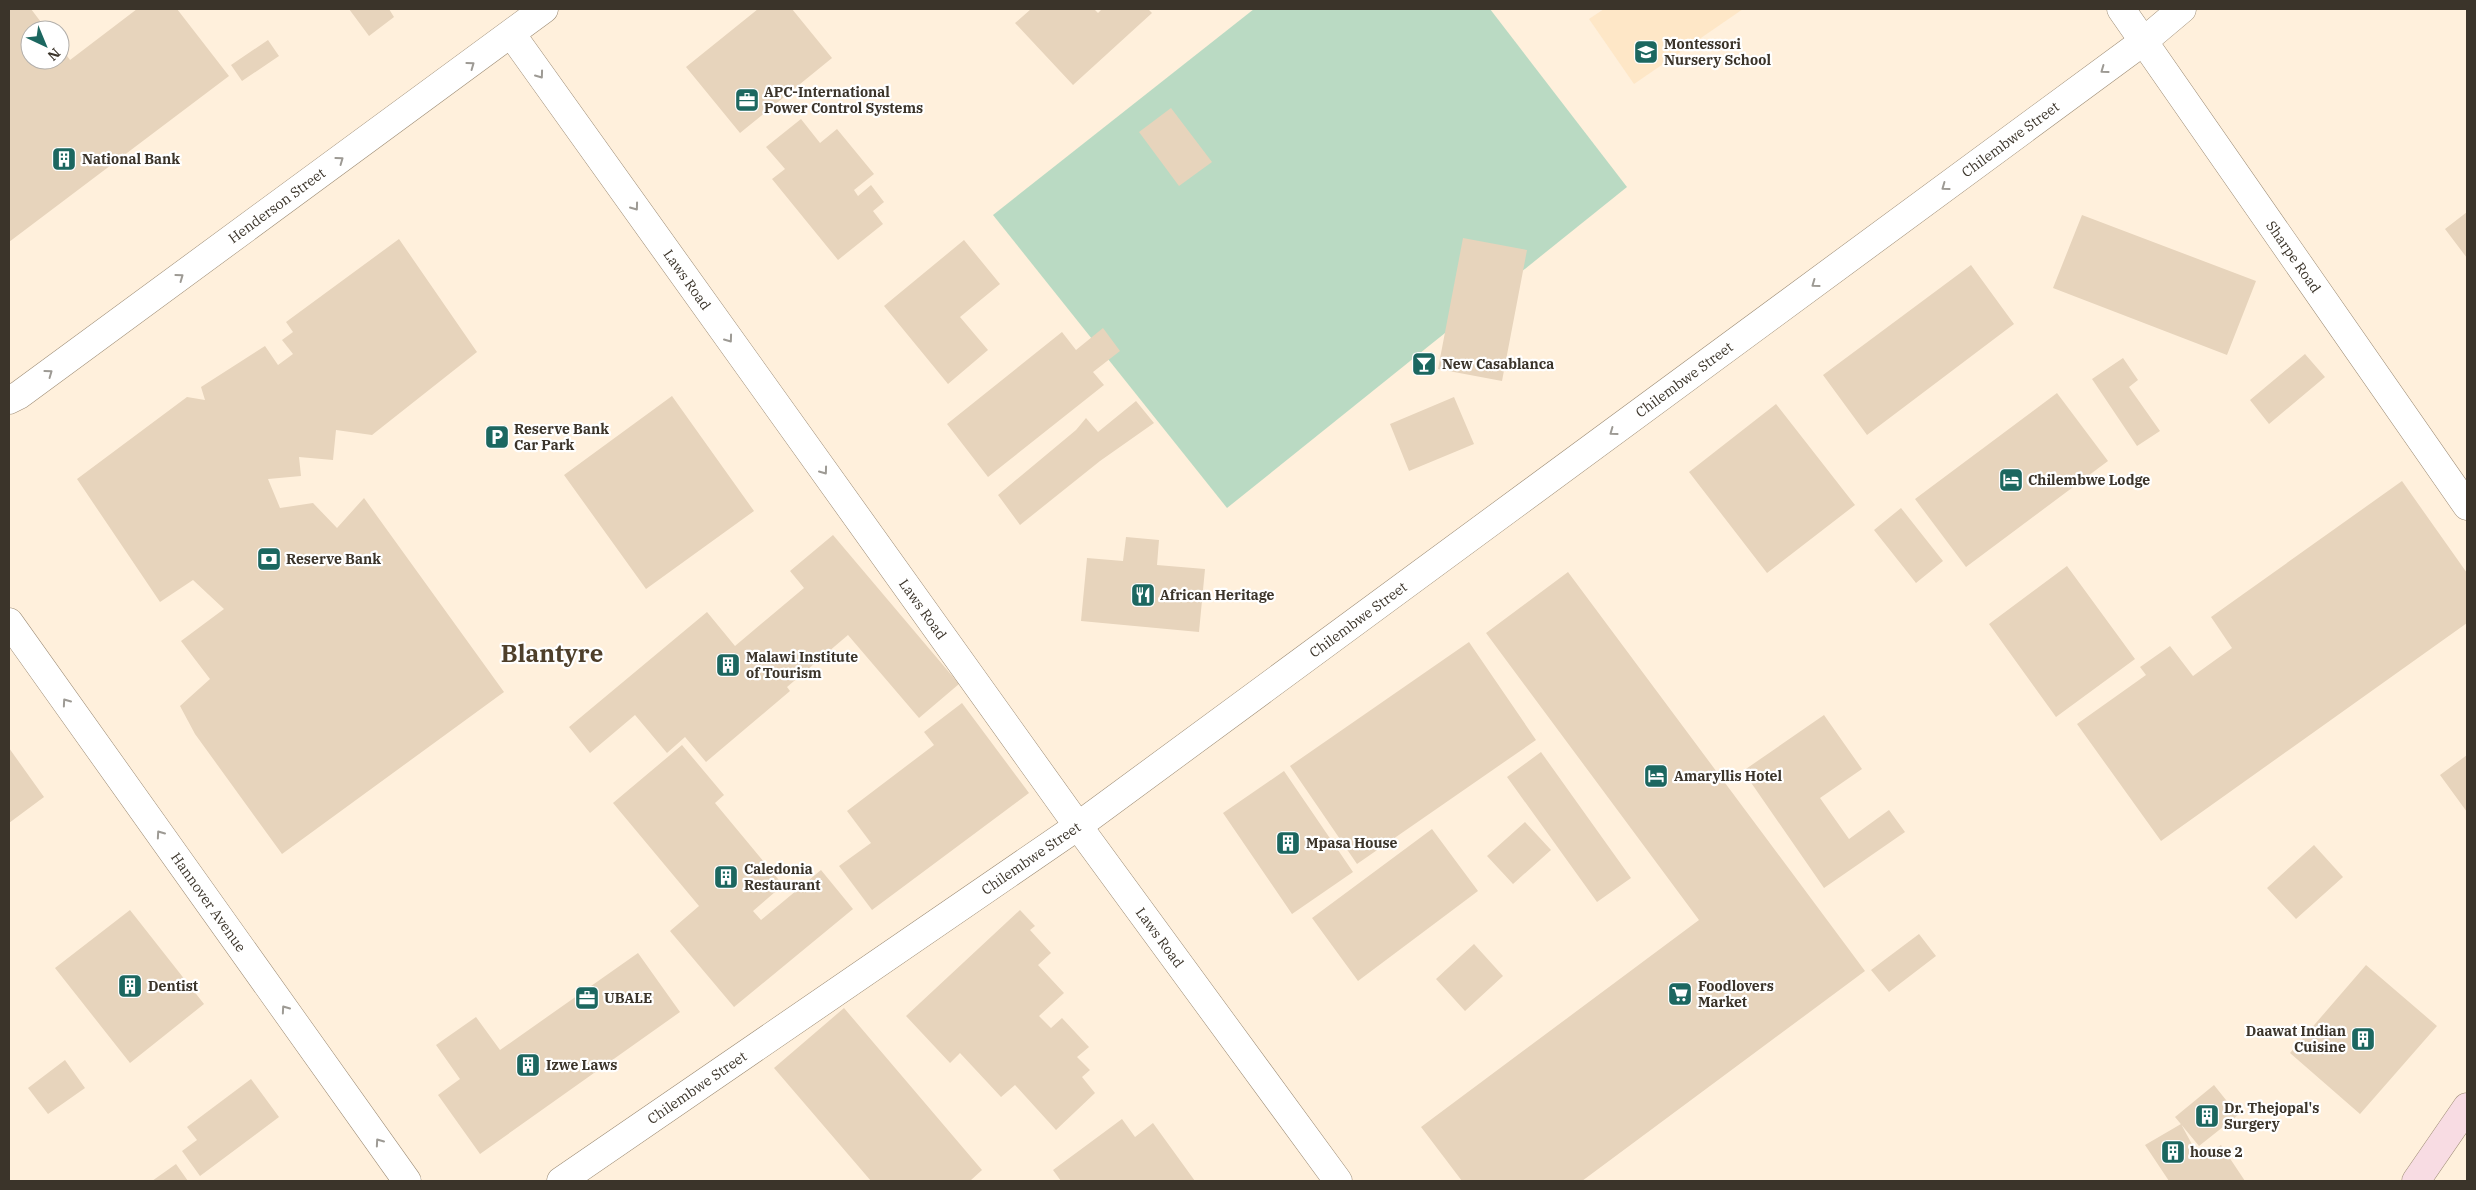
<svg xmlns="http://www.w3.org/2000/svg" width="2476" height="1190" font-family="'IBM Plex Serif',serif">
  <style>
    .built { fill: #fee7c7 }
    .green { fill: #badac3 }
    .building { fill: #e7d4bc }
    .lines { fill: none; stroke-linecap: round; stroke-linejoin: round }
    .street-casing { stroke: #9d8c75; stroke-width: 29 }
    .secondary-casing { stroke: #9d8c75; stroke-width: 29 }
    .street { stroke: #fff; stroke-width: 28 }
    .secondary { stroke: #f8dce3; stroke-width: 28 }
    .oneway { stroke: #9d9a94 }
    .labels { text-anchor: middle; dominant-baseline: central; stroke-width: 4.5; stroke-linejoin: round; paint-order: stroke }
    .poi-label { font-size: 14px; font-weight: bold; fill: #3b342a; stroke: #fff; text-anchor: start }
    .street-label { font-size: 14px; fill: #3b342a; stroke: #fff }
    .town-label { font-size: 24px; font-weight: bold; fill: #4e3f2a; stroke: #fff }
  </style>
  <rect width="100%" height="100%" fill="#fff0dc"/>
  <!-- built -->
  <path class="built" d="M1604 9H1743L1634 84 1589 19Z"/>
  <!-- green -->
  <path class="green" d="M1254 9H1490L1627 187 1227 508 993 215Z"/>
  <!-- building -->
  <path class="building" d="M9 9H31L47 30H30V60H60V46L70 60 137 9H177L229 76 9 242Z
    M349 9H389L394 17 369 36Z
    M758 9H792L832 58 740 133 686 67Z
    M1031 9H1094L1098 13 1102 9H1148L1152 13 1073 85 1015 23Z
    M268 40 279 56 242 81 231 65Z
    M1171 108 1212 162 1179 186 1139 132Z
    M801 119 820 143 837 129 874 174 854 190 858 196 871 185 884 202 873 211 883 224 838 260 772 179 785 169 766 147Z
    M2467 212V258L2445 229Z
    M2082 215 2256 281 2227 355 2053 288Z
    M1463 238 1527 250 1502 381 1438 369Z
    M399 239 477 352 372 435 336 430 333 460 299 457 301 476 268 479 280 508 313 503 337 528 364 498 504 692 282 854 195 734 180 706 210 679 181 641 224 609 193 580 160 602 77 479 187 397 205 400 201 387 265 346 278 365 293 354 282 340 293 332 286 322Z
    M964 240 1000 284 960 317 988 350 948 384 884 306Z
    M1971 265 2014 324 1867 435 1823 375Z
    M1103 328 1120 351 1093 372 1104 385 988 477 947 424 1062 332 1076 350Z
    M2305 354 2325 377 2269 424 2250 400Z
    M2123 358 2138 380 2129 387 2160 431 2137 446 2092 379Z
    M2057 393 2108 461 1966 567 1915 499Z
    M672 396 754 511 646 589 564 475Z
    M1454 397 1474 444 1409 471 1390 424Z
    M1136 401 1154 423 1100 461 1020 525 998 495 1076 430 1086 418 1098 432Z
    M1776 404 1855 505 1767 573 1689 472Z
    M2402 481 2467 573V623L2161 841 2077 724 2146 675 2140 667 2170 646 2193 676 2232 648 2211 617Z
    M1901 508 1943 561 1916 583 1874 530Z
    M833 535 959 684 919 718 848 635 787 687 790 691 706 762 685 737 667 753 635 715 590 753 569 727 707 612 735 646 804 588 790 571Z
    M1126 537 1159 540 1157 565 1205 569 1199 632 1081 621 1087 558 1123 561Z
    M2067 566 2135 659 2056 717 1989 624Z
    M1568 572 1865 971 1582 1181H1462L1421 1127 1699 920 1486 633Z
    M1469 642 1536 740 1357 864 1290 766Z
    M962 703 1029 793 872 910 839 866 871 843 847 811 934 745 924 732Z
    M1824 715 1862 769 1820 798 1849 839 1889 810 1905 832 1824 888 1743 771Z
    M682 745 724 795 715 803 783 885 753 911 761 920 821 870 853 909 734 1007 670 931 699 906 613 803Z
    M9 748 44 797 9 823Z
    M1541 752 1631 878 1597 902 1507 777Z
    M2467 755V812L2440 775Z
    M1284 771 1353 872 1292 914 1223 813Z
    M1525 822 1551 850 1513 884 1487 856Z
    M1432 829 1478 891 1358 981 1312 918Z
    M2314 845 2343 877 2296 919 2267 888Z
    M130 910 204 1004 130 1063 55 968Z
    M1020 910 1035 926 1030 930 1051 953 1038 965 1064 993 1039 1016 1051 1028 1062 1018 1089 1047 1077 1057 1090 1070 1082 1077 1095 1093 1056 1130 1015 1085 1001 1097 960 1053 950 1063 906 1016Z
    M1919 934 1936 956 1889 992 1871 970Z
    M1474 944 1503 976 1465 1011 1436 979Z
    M638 953 680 1012 480 1154 438 1095 460 1079 436 1045 476 1017 500 1050Z
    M2366 965 2437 1026 2360 1114 2290 1053Z
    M844 1008 982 1170 970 1181H871L774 1068Z
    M65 1060 85 1088 48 1114 28 1088Z
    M251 1079 279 1117 200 1176 182 1151 197 1140 187 1127Z
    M2214 1085 2238 1115 2199 1146 2175 1117Z
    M1122 1119 1135 1137 1153 1123 1195 1181H1061L1053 1170Z
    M2181 1124 2200 1159 2221 1145 2245 1181H2169L2145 1145Z
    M176 1164 188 1181H152Z"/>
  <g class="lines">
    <defs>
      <g id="street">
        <path id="s1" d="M2121 9 2467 506"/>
        <path id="s2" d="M512 35 1078 826 1338 1181"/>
        <path id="s3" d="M9 400 19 395 544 9"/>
        <path id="s4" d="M9 622 407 1181"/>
        <path id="s5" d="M561 1181 1078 826 2144 41 2182 9"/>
      </g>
      <path id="secondary" d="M2416 1181 2467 1107"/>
    </defs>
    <!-- street casing -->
    <use href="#street" class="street-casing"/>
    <!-- secondary casing -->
    <use href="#secondary" class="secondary-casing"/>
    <!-- street -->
    <use href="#street" class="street"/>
    <!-- secondary -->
    <use href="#secondary" class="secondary"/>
  </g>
  <!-- one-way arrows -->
  <defs><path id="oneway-chevron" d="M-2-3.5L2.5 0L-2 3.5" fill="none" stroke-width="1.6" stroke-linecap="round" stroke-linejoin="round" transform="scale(1.25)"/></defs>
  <g class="oneway">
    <use href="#oneway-chevron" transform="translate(471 65) rotate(-36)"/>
    <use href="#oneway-chevron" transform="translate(2104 70) rotate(144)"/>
    <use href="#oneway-chevron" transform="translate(540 75) rotate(54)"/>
    <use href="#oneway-chevron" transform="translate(340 160) rotate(-36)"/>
    <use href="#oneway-chevron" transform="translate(1945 187) rotate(144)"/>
    <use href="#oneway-chevron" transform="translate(635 207) rotate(54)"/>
    <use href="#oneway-chevron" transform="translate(180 277) rotate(-36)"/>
    <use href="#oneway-chevron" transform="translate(1815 284) rotate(144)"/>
    <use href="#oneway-chevron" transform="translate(729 339) rotate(54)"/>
    <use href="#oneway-chevron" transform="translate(49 373) rotate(-36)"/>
    <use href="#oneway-chevron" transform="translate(1613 432) rotate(144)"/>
    <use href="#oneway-chevron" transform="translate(824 471) rotate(54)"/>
    <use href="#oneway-chevron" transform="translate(66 702) rotate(-125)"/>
    <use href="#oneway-chevron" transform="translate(160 834) rotate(-125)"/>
    <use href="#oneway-chevron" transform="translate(285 1009) rotate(-125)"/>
    <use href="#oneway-chevron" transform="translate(379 1142) rotate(-125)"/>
  </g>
  <!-- icons -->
  <defs>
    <symbol id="school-square" viewBox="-11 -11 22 22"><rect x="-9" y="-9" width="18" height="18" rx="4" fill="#1c6760" stroke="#fff"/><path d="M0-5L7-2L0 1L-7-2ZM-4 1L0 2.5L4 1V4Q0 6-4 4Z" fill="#fff"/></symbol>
    <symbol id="office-square" viewBox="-11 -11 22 22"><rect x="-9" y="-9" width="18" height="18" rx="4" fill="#1c6760" stroke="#fff"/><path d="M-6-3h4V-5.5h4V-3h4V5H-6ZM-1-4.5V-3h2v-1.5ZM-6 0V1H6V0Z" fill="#fff"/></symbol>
    <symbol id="building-square" viewBox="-11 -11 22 22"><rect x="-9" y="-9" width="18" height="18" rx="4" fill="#1c6760" stroke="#fff"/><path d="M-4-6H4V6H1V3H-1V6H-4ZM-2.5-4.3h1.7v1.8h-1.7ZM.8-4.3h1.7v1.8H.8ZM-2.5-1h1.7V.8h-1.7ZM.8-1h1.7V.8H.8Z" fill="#fff"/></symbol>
    <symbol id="bar-square" viewBox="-11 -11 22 22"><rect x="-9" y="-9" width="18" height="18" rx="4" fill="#1c6760" stroke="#fff"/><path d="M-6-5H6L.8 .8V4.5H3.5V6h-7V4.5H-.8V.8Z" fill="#fff"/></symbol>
    <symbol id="parking-square" viewBox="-11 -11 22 22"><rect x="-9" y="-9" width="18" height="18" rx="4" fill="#1c6760" stroke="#fff"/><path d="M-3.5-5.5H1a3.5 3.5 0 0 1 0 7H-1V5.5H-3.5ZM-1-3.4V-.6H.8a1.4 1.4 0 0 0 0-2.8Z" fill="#fff"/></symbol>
    <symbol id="hotel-square" viewBox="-11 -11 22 22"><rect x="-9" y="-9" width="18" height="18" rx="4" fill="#1c6760" stroke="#fff"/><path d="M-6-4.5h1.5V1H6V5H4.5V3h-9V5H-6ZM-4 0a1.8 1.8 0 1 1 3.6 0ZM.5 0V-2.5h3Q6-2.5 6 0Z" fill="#fff"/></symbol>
    <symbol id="bank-square" viewBox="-11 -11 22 22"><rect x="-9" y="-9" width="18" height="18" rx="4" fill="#1c6760" stroke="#fff"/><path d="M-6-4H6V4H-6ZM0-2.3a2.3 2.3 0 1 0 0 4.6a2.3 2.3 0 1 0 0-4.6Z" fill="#fff"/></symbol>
    <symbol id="restaurant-square" viewBox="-11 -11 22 22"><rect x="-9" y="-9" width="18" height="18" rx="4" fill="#1c6760" stroke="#fff"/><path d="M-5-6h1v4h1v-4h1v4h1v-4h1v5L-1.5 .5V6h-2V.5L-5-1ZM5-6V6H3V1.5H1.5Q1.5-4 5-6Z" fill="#fff"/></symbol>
    <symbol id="supermarket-square" viewBox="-11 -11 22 22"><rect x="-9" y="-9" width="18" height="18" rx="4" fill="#1c6760" stroke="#fff"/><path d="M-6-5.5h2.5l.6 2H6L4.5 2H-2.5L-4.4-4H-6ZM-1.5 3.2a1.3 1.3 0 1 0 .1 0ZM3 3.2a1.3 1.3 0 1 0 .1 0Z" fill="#fff"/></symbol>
  </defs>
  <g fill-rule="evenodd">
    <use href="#school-square" x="1632" y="38" width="28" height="28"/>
    <use href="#office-square" x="733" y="86" width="28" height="28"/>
    <use href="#building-square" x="50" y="145" width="28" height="28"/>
    <use href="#bar-square" x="1410" y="350" width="28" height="28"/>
    <use href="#parking-square" x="483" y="423" width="28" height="28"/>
    <use href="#hotel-square" x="1997" y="466" width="28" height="28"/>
    <use href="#bank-square" x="255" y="545" width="28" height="28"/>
    <use href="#restaurant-square" x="1129" y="581" width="28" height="28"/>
    <use href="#building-square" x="714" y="651" width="28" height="28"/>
    <use href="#hotel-square" x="1642" y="762" width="28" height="28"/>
    <use href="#building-square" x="1274" y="829" width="28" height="28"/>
    <use href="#building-square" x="712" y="863" width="28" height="28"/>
    <use href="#building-square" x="116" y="972" width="28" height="28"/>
    <use href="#supermarket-square" x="1666" y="980" width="28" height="28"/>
    <use href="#office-square" x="573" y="984" width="28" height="28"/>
    <use href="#building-square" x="2349" y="1025" width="28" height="28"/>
    <use href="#building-square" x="514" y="1051" width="28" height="28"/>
    <use href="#building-square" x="2193" y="1102" width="28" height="28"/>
    <use href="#building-square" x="2159" y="1138" width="28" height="28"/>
  </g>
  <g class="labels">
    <!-- poi labels -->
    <g class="poi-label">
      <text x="1664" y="44">Montessori<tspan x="1664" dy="16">Nursery School</tspan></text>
      <text x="764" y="92">APC-International<tspan x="764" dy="16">Power Control Systems</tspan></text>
      <text x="82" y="159">National Bank</text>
      <text x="1442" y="364">New Casablanca</text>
      <text x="514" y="429">Reserve Bank<tspan x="514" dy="16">Car Park</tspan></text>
      <text x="2028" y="480">Chilembwe Lodge</text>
      <text x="286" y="559">Reserve Bank</text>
      <text x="1160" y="595">African Heritage</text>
      <text x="746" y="657">Malawi Institute<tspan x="746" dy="16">of Tourism</tspan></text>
      <text x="1674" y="776">Amaryllis Hotel</text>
      <text x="1306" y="843">Mpasa House</text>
      <text x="744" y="869">Caledonia<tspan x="744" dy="16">Restaurant</tspan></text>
      <text x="148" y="986">Dentist</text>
      <text x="1698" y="986">Foodlovers<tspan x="1698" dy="16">Market</tspan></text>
      <text x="604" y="998">UBALE</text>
      <text x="2346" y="1031" text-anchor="end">Daawat Indian<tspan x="2346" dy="16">Cuisine</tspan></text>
      <text x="546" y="1065">Izwe Laws</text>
      <text x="2224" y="1108">Dr. Thejopal's<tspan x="2224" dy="16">Surgery</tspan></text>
      <text x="2190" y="1152">house 2</text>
    </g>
    <!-- street labels -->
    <g class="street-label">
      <text stroke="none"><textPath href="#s5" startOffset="1785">Chilembwe Street</textPath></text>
      <text stroke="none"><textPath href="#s3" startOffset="331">Henderson Street</textPath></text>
      <text stroke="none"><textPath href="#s1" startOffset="302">Sharpe Road</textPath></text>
      <text stroke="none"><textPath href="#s2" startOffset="301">Laws Road</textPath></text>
      <text stroke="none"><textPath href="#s5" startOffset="1380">Chilembwe Street</textPath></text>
      <text stroke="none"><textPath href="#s2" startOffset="706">Laws Road</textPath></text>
      <text stroke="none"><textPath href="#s5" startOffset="975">Chilembwe Street</textPath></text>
      <text stroke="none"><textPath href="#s5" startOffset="570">Chilembwe Street</textPath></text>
      <text stroke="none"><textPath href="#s4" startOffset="344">Hannover Avenue</textPath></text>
      <text stroke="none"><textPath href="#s2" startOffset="1111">Laws Road</textPath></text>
      <text stroke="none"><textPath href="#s5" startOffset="165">Chilembwe Street</textPath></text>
    </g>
    <!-- town labels -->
    <g class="town-label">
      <text x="552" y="653">Blantyre</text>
    </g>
  </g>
  <!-- border -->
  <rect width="2476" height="1190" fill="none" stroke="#3b342a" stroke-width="20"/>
  <!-- north arrow -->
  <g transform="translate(45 45) rotate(136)"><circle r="24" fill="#ffffff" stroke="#b1aeaa"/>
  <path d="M0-4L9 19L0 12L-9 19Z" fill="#1c6760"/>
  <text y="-8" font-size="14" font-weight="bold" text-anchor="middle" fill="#3b342a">N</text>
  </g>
</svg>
